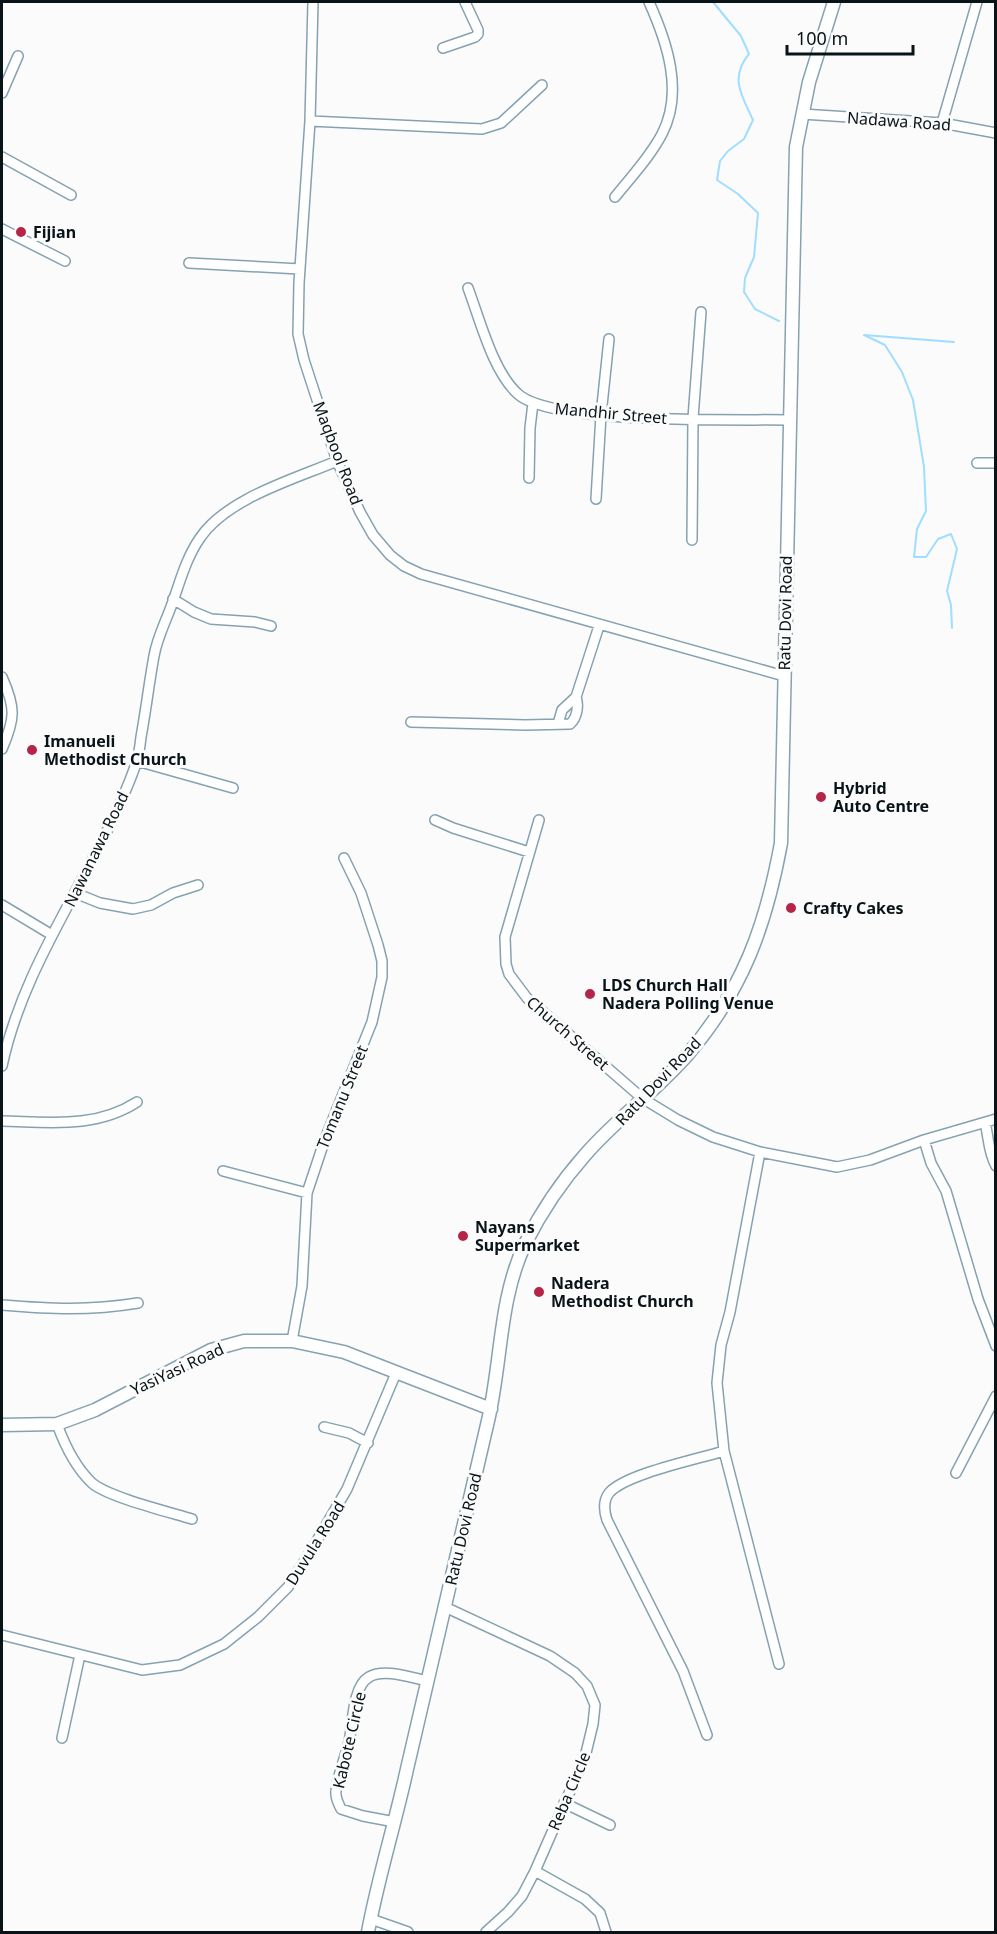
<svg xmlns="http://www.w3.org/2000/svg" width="997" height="1934" font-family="'Noto Sans',sans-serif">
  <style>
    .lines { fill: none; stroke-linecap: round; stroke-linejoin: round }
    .stream { stroke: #a0ddff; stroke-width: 2 }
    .minor-casing { stroke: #86a2b1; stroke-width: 12 }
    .major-casing { stroke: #86a2b1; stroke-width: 15 }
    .minor { stroke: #fff; stroke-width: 9 }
    .major { stroke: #fff; stroke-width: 12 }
    .poi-dot { fill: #b62548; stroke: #fbfbfb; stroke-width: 2 }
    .labels { text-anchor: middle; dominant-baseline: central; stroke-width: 6; stroke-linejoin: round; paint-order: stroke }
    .street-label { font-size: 16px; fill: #091419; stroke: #fbfbfb }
    .poi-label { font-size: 16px; font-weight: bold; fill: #091419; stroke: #fbfbfb; text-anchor: start }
  </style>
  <rect width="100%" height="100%" fill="#fbfbfb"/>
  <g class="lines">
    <!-- stream -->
    <path class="stream" d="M713 2 741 36 749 54C729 78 742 96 753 120L744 139 728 151 720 161 717 180 738 194 758 213 754 257 745 278 744 292 755 309 779 321
      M952 628 951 605 947 591 957 549 951 534 938 539 926 557H914L917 529 926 511 924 467 913 400 902 372 885 345 864 335 954 342"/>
    <defs>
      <path id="minor" d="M313 2 310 121 299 283 298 334 304 360 337 461 360 512 373 535 390 555 404 566 421 574 784 676
        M443 48 475 37 478 34V30L465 2
        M2 93 18 56
        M802 114 942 123 996 133
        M310 121 482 129 501 123 542 85
        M942 123 977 2
        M2 157 71 195
        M615 197C631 177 650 157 662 134 684 92 667 42 649 2
        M2 229 65 261
        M189 263 300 269
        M468 288C480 320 493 372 518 394 552 425 737 419 789 420
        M977 463H996
        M529 478 530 428 533 403
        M596 499 601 415 609 339
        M692 540 693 418 701 312
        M173 599 194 612 211 619 255 622 271 626
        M2 677C16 708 15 719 2 749
        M411 722 525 725 570 724C577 718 579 706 576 697L599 626
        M558 724 562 710 576 697
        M137 761 233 788
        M435 820 453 828 529 852
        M539 820 505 937 506 964 509 974 527 998 642 1098 678 1120 713 1137 760 1152 837 1167 870 1160 924 1140 996 1119
        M75 893 100 903 133 909 151 905 173 893 198 885
        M2 905 52 935
        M2 1066C25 957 99 868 136 764 139 755 140 746 141 737 146 710 149 683 154 656 157 638 166 621 172 604 180 582 186 558 200 538 227 498 295 479 337 461
        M2 1121C49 1122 95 1129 137 1102
        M985 1123C989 1138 988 1152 996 1166
        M924 1140 931 1163 946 1191 978 1299 996 1346
        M760 1152 730 1312 721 1345 717 1383 724 1451 779 1664
        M223 1171 307 1193
        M2 1305C50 1309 89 1311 138 1303
        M292 1341 302 1286 307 1193 325 1139 372 1022 382 977V961L378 945 361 893 344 858
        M57 1424C65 1446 75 1467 92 1483 108 1497 169 1512 192 1519
        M324 1427 349 1433 368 1443
        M956 1473 996 1396
        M445 1607 550 1656 575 1673 587 1686 595 1705 593 1724 585 1757 535 1871 522 1896 508 1912 486 1932
        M2 1635 142 1670 180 1665 224 1644 258 1617 288 1587 311 1551 347 1489 396 1373
        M707 1735 683 1671 607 1520C604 1511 603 1501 609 1493 625 1474 698 1459 724 1451
        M62 1738 80 1655
        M564 1803 610 1825
        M395 1822 363 1816 341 1809C338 1802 335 1798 336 1791 338 1774 345 1758 349 1742 353 1724 352 1687 369 1677 385 1668 411 1678 428 1681
        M535 1871 585 1899 600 1913 606 1932
        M371 1919 408 1932"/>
      <path id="major" d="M2 1425 57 1424 95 1410 211 1350 244 1341H292L344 1352 491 1409
        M368 1932C378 1878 395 1824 407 1769 434 1655 460 1540 487 1425 502 1365 498 1301 525 1244 541 1212 561 1182 585 1155 616 1119 657 1090 688 1054 743 990 766 925 781 843L796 147 809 82 834 2"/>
    </defs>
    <!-- minor casing -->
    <use href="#minor" class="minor-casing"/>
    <!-- major casing -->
    <use href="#major" class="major-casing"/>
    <!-- minor -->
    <use href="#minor" class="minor"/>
    <!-- major -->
    <use href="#major" class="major"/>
  </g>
  <!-- markers -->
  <g class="poi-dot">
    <circle cx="21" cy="232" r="6"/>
    <circle cx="32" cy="750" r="6"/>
    <circle cx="821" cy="797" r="6"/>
    <circle cx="791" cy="908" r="6"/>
    <circle cx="590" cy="994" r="6"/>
    <circle cx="463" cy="1236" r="6"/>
    <circle cx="539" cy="1292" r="6"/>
  </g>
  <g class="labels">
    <!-- street labels -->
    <g class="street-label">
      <text transform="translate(899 121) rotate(4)">Nadawa Road</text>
      <text transform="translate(611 413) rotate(5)">Mandhir Street</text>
      <text transform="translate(338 453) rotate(69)">Maqbool Road</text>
      <text transform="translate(785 613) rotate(-89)">Ratu Dovi Road</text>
      <text transform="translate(96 849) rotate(-64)">Nawanawa Road</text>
      <text transform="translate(568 1033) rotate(41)">Church Street</text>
      <text transform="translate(658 1081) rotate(-46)">Ratu Dovi Road</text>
      <text transform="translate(342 1097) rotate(-68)">Tomanu Street</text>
      <text transform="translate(177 1369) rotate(-25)">YasiYasi Road</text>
      <text transform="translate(463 1529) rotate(-77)">Ratu Dovi Road</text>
      <text transform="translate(315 1543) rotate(-58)">Duvula Road</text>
      <text transform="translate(349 1740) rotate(-77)">Kabote Circle</text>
      <text transform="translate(569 1791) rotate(-67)">Reba Circle</text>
    </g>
    <!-- poi labels -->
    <g class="poi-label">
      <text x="33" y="232">Fijian</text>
      <text x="44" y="741">Imanueli<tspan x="44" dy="18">Methodist Church</tspan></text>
      <text x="833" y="788">Hybrid<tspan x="833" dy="18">Auto Centre</tspan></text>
      <text x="803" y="908">Crafty Cakes</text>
      <text x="602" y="985">LDS Church Hall<tspan x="602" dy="18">Nadera Polling Venue</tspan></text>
      <text x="475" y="1227">Nayans<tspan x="475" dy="18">Supermarket</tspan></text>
      <text x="551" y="1283">Nadera<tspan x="551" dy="18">Methodist Church</tspan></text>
    </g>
  </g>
  <!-- border -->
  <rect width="997" height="1934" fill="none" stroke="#091419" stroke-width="6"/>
  <!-- scale -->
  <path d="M787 45v9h126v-9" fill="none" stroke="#091419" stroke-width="3"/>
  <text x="796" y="45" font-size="18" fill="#091419" stroke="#fbfbfb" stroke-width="4.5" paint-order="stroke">100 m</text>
</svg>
